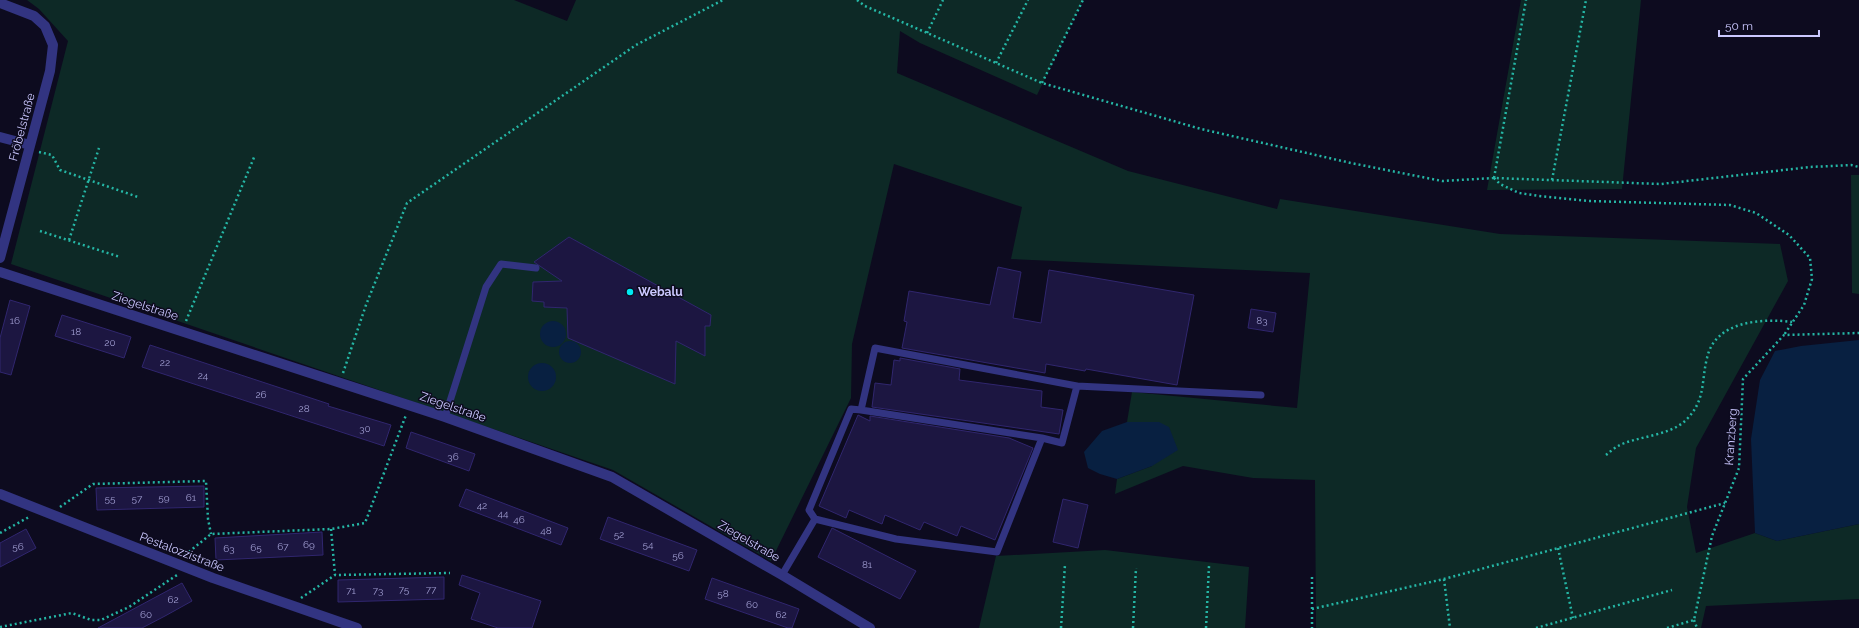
<svg xmlns="http://www.w3.org/2000/svg" width="1859" height="628" font-family="Raleway,sans-serif">
  <style>
    .green { fill: #0d2926 }
    .water { fill: #082041 }
    .building { fill: #1c1641; stroke: #30266e }
    .lines { fill: none; stroke-linecap: round; stroke-linejoin: round }
    .path { stroke: #25b6a5; stroke-width: 2.5; stroke-dasharray: 2 3; stroke-linecap: butt }
    .lane { stroke: #323481; stroke-width: 7 }
    .street { stroke: #323481; stroke-width: 10 }
    .poi-dot { fill: #00eaf3; stroke: #0d0b1f; stroke-width: 1.5 }
    .labels { text-anchor: middle; dominant-baseline: central; stroke-width: 3; stroke-linejoin: round; paint-order: stroke }
    .number-label { font-size: 10px; fill: #9f9cd0 }
    .street-label { font-size: 12px; fill: #cbc8ff; stroke: #0d0b1f }
    .poi-label { font-size: 12px; font-weight: bold; fill: #cbc8ff; stroke: #0d0b1f; text-anchor: start }
  </style>
  <rect width="100%" height="100%" fill="#0d0b1f"/>
  <!-- green -->
  <path class="green" d="M27 0H514L567 21 576 0H1083L1037 95 920 43 900 31 897 73 1128 171 1277 209 1280 199 1500 234 1780 244 1788 281 1696 448 1687 507 1696 553 1755 533 1777 541 1859 524V599L1706 606 1701 628H1316L1315 480 1253 478 1183 466 1115 494 1117 479 1152 466 1159 422H1127L1132 392 1297 408 1310 273 1011 259 1022 207 894 164 852 344 851 398 771 561 613 470 11 264 68 41 39 9Z
    M1521 0H1641L1622 189 1487 190Z
    M1851 175H1859V294L1852 293Z
    M1105 550 1249 567 1245 628H979L996 556Z"/>
  <!-- water -->
  <path class="water" d="M540 334a13 13 0 1 1 26 0a13 13 0 1 1-26 0Z
    M1859 340V524L1777 541 1755 533 1751 439 1760 380 1775 351 1801 346Z
    M559 352a11 11 0 1 1 22 0a11 11 0 1 1-22 0Z
    M528 377a14 14 0 1 1 28 0a14 14 0 1 1-28 0Z
    M1127 422H1159L1169 427 1178 450 1152 466 1117 479 1100 474 1088 468 1084 452 1102 431Z"/>
  <!-- building -->
  <path class="building" d="M569 237 711 315 710 326H705V356L676 341 675 384 568 338 567 308 544 307V302L532 301 533 282 562 281 534 262Z
    M998 267 1021 272 1013 318 1041 323 1049 270 1194 295 1177 385 1086 369 1085 371 1046 364 1045 373 902 348 907 322 904 321 909 291 990 305Z
    M10 300 30 306 11 375 0 372V338Z
    M1251 309 1276 313 1273 332 1248 328Z
    M62 315 131 337 124 358 55 336Z
    M150 345 329 404 328 406 391 425 384 446 142 367Z
    M900 358 960 369 959 380 1042 391 1041 407 1063 410 1059 434 872 407 875 383 891 385 894 360 900 361Z
    M858 415 870 421V416L1009 438 1033 448 995 540 961 526 957 536 924 522 920 530 885 515 882 524 849 510 846 518 819 506Z
    M411 432 475 454 469 471 406 448Z
    M204 486V507L97 510 96 488Z
    M466 489 568 528 561 545 459 506Z
    M1063 499 1088 505 1078 548 1053 542Z
    M608 517 697 550 689 571 600 539Z
    M832 528 916 571 900 599 818 557Z
    M26 529 36 548 0 567V543Z
    M322 532 323 555 216 560 215 538Z
    M462 575 541 601 532 628H498L471 619 480 593 459 585Z
    M444 577V599L338 602V580Z
    M712 578 799 609 792 628H788L705 599Z
    M182 583 192 601 165 616 142 628H98Z"/>
  <g class="lines">
    <!-- path -->
    <path class="path" d="M857 0 865 6 1042 83 1201 129 1351 163 1442 181 1494 178 1661 184 1810 167 1851 165 1859 167
      M927 33 943 0
      M996 63 1028 0
      M1042 83 1083 0
      M39 152 52 155 60 170 138 197
      M1494 178 1500 184 1519 193 1539 196 1588 201 1730 205 1756 213 1789 235 1810 258 1812 279 1804 305 1784 335
      M1494 178 1526 0
      M1552 180 1586 0
      M40 231 120 257
      M69 240 99 148
      M186 321 255 155
      M343 373 366 305 407 203 636 45 723 0
      M1606 455C1610 452 1614 448 1618 446 1637 436 1670 436 1686 420 1706 400 1701 382 1707 358 1715 321 1761 318 1793 322
      M60 507 93 484 206 481 208 519 211 534
      M331 529 335 575
      M0 533 29 517
      M1558 548 1573 618
      M185 555 211 534 331 529 365 523 406 415
      M1312 577V628
      M1444 579 1450 628
      M301 598 335 575 450 573
      M1312 609 1444 579 1725 503
      M1694 620 1697 628
      M0 627 72 613 91 620H101L129 607 177 575
      M1061 628 1065 564
      M1133 628 1136 568
      M1206 628 1209 566
      M1536 628 1672 590
      M1667 628 1694 620 1712 536 1739 468 1743 379 1784 335 1859 333"/>
    <!-- lane -->
    <path class="lane" d="M445 417 486 287 501 264 536 268
      M1042 438 1062 443 1077 386
      M815 519 809 510 851 409 861 410
      M782 575 815 519 896 539 997 552 1042 438 861 410 875 348 1077 386 1261 395"/>
    <!-- street -->
    <path class="street" d="M0 3 34 16 45 26 53 45 50 71 0 258
      M0 137 30 145
      M0 272 445 417 612 477 782 575 870 628
      M0 494 213 578 357 628"/>
  </g>
  <!-- markers -->
  <circle class="poi-dot" cx="630" cy="292" r="4"/>
  <g class="labels">
    <!-- number labels -->
    <g class="number-label">
      <text x="15" y="320">16</text>
      <text x="1262" y="320">83</text>
      <text x="76" y="331">18</text>
      <text x="110" y="342">20</text>
      <text x="165" y="362">22</text>
      <text x="203" y="375">24</text>
      <text x="261" y="394">26</text>
      <text x="304" y="408">28</text>
      <text x="365" y="428">30</text>
      <text x="453" y="456">36</text>
      <text x="164" y="497">59</text>
      <text x="191" y="497">61</text>
      <text x="110" y="498">55</text>
      <text x="137" y="498">57</text>
      <text x="482" y="505">42</text>
      <text x="503" y="513">44</text>
      <text x="519" y="519">46</text>
      <text x="546" y="530">48</text>
      <text x="619" y="534">52</text>
      <text x="309" y="544">69</text>
      <text x="648" y="544">54</text>
      <text x="18" y="546">56</text>
      <text x="283" y="546">67</text>
      <text x="256" y="547">65</text>
      <text x="229" y="548">63</text>
      <text x="678" y="555">56</text>
      <text x="867" y="564">81</text>
      <text x="404" y="589">75</text>
      <text x="431" y="589">77</text>
      <text x="351" y="590">71</text>
      <text x="378" y="590">73</text>
      <text x="723" y="593">58</text>
      <text x="173" y="599">62</text>
      <text x="752" y="604">60</text>
      <text x="146" y="614">60</text>
      <text x="781" y="614">62</text>
    </g>
    <!-- street labels -->
    <g class="street-label">
      <text transform="translate(22 127) rotate(-75)">Fröbelstraße</text>
      <text transform="translate(145 306) rotate(18)">Ziegelstraße</text>
      <text transform="translate(453 407) rotate(19)">Ziegelstraße</text>
      <text transform="translate(1731 437) rotate(-86)">Kranzberg</text>
      <text transform="translate(749 541) rotate(30)">Ziegelstraße</text>
      <text transform="translate(182 552) rotate(21)">Pestalozzistraße</text>
    </g>
    <!-- poi labels -->
    <g class="poi-label">
      <text x="638" y="292">Webalu</text>
    </g>
  </g>
  <!-- scale -->
  <path d="M1719 30v6h100v-6" fill="none" stroke="#cbc8ff" stroke-width="2"/>
  <text x="1725" y="30" font-size="12" fill="#cbc8ff" stroke="#0d0b1f" stroke-width="3" paint-order="stroke">50 m</text>
</svg>
